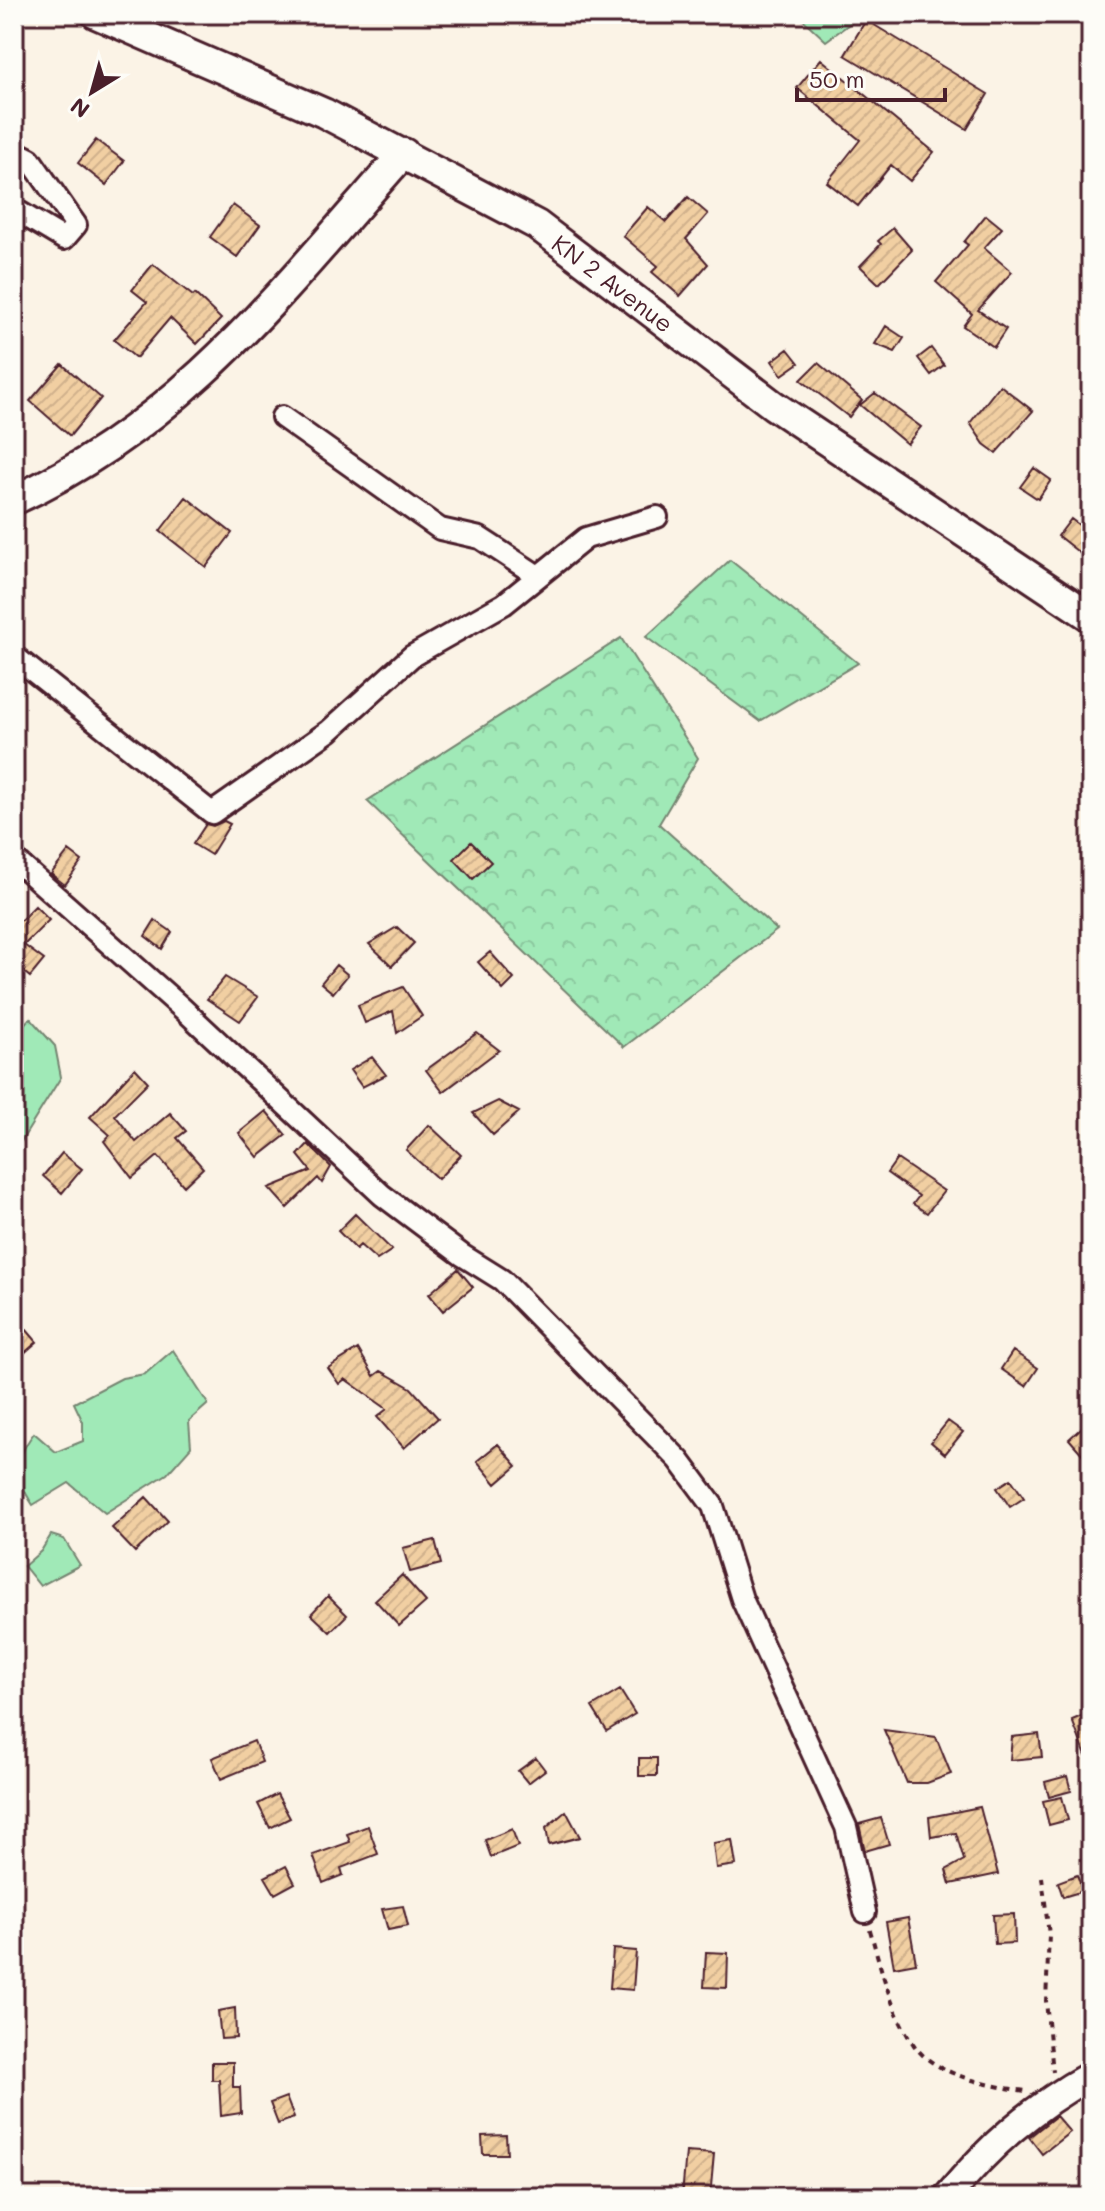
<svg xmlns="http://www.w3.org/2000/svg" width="1105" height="2211" font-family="Mali,sans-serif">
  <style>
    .grass { fill: #a0e9b7; stroke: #758471; stroke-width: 2 }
    .forest { fill: url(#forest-crowns); stroke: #758471; stroke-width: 2 }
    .building { fill: url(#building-hatch); stroke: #4a1f2b; stroke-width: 2 }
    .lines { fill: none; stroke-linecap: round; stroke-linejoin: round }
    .minor-casing { stroke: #4a1f2b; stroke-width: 26 }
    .tertiary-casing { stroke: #4a1f2b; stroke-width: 32 }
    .secondary-casing { stroke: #4a1f2b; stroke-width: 34 }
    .path { stroke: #4a1f2b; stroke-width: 4; stroke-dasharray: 6 6; stroke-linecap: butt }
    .minor { stroke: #fdfcf7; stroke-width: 20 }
    .tertiary { stroke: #fdfcf7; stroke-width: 26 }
    .secondary { stroke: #fdfcf7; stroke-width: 28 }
    .labels { text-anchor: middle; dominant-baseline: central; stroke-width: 6; stroke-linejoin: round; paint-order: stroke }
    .street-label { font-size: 24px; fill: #4a1f2b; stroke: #fdfcf7 }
  </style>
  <defs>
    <pattern id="forest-crowns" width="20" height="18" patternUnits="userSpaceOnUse" patternTransform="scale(2)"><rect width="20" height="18" fill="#a0e9b7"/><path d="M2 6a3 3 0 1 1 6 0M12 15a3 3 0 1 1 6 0" fill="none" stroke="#8bc79e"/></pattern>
    <pattern id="building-hatch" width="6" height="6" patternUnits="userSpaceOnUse" patternTransform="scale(2)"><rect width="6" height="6" fill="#f1cfa2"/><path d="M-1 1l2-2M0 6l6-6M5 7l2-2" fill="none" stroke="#d0b18c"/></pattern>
  </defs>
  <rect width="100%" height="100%" fill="#fbf3e6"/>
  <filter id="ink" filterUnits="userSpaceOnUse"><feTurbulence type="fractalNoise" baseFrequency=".0125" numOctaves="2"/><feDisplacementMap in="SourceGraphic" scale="16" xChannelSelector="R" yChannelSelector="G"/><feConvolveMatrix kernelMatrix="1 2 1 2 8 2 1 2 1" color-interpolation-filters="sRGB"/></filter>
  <g filter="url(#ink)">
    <!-- grass -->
    <path class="grass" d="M797 14H863L826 41Z
      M30 1018 55 1046 61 1077 14 1153V1035Z
      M173 1350 208 1404 189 1421 191 1447 167 1474 105 1513 69 1483 33 1505C14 1476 13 1461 34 1433L56 1452 83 1441V1422L74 1403 122 1378 145 1374Z
      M51 1535 64 1539 80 1565 40 1586 24 1566 41 1551Z"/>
    <!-- forest -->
    <path class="forest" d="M730 560 858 663 760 721 646 637Z
      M621 638 698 758 659 824 777 930 624 1047 367 801Z"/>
    <!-- building -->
    <path class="building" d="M866 20 988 94 967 129 845 55Z
      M821 59 934 152 910 181 891 165 858 206 827 182 860 140 797 88Z
      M96 140 124 161 106 185 78 163Z
      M688 197 708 214 686 239 708 264 680 296 652 272 658 266 623 236 648 207 666 222Z
      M233 205 260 225 237 257 210 237Z
      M986 215 1002 228 984 248 1012 272 978 310 1006 329 994 347 963 326 972 314 936 282 968 245 964 242Z
      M893 228 912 250 879 284 860 266 881 244 878 241Z
      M153 264 193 296 195 294 221 319 197 344 170 318 136 358 114 340 147 302 132 290Z
      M886 326 904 338 895 352 875 344Z
      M931 348 944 365 931 375 918 358Z
      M788 349 799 363 782 375 772 361Z
      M818 363 862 400 849 417 801 380Z
      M62 364 101 398 70 436 30 401Z
      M1000 385 1033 411 996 453 984 444 970 423Z
      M875 393 921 427 907 444 860 405Z
      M1034 468 1051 480 1038 499 1020 487Z
      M186 497 232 533 206 567 160 531Z
      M1071 519 1091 534V562L1058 536Z
      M224 821 230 824 211 855 193 844 206 824 213 826Z
      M471 842 491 862 473 879 454 859Z
      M69 851 82 861 65 885 51 874Z
      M35 906 49 920 24 945 44 960 30 977 14 964V927Z
      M155 920 172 932 162 949 145 936Z
      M397 927 414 943 392 966 369 944Z
      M490 952 514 979 503 990 478 962Z
      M336 965 348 975 333 993 321 983Z
      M225 977 258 997 240 1021 207 999Z
      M403 987 422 1016 397 1033 393 1011 365 1023 358 1005Z
      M477 1033 499 1050 443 1092 426 1070Z
      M372 1057 386 1075 362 1087 350 1070Z
      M135 1068 148 1082 115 1115 136 1142 170 1113 186 1131 177 1138 203 1168 184 1186 158 1156 132 1178 104 1141 110 1135 90 1117Z
      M498 1101 519 1112 493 1135 473 1113Z
      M266 1111 286 1135 258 1157 239 1133Z
      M429 1125 461 1155 438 1179 406 1150Z
      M308 1144 331 1167 322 1183 318 1178 287 1208 269 1188 311 1171 298 1155Z
      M62 1153 82 1169 62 1193 43 1176Z
      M897 1159 944 1191 927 1213 913 1204 919 1196 887 1173Z
      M355 1214 392 1250 377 1260 360 1245 356 1249 338 1231Z
      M458 1269 473 1287 443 1311 429 1294Z
      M14 1315 37 1342 14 1362Z
      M358 1349 374 1376 381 1371 411 1388 438 1418 404 1448 377 1417 387 1409 345 1379 339 1384 328 1368Z
      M1013 1351 1038 1368 1026 1386 1001 1369Z
      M1091 1419V1464L1069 1439Z
      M948 1421 963 1432 945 1454 931 1442Z
      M498 1444 517 1466 496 1484 477 1461Z
      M1011 1479 1024 1498 1010 1507 997 1488Z
      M146 1497 168 1521 135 1552 112 1528Z
      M435 1540 441 1564 410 1572 403 1548Z
      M402 1575 426 1602 399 1626 375 1600Z
      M328 1596 347 1615 330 1632 311 1614Z
      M620 1690 635 1714 607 1731 592 1707Z
      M1091 1712V1766H1090L1072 1720Z
      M884 1730 936 1737 951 1774 927 1783H907Z
      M1039 1734 1042 1757 1010 1760 1012 1737Z
      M254 1741 262 1762 221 1779 212 1758Z
      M536 1758 545 1770 528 1783 518 1771Z
      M639 1758H657V1776H639Z
      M1067 1776 1071 1791 1049 1797 1045 1782Z
      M277 1794 290 1818 270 1828 258 1804Z
      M1062 1797 1068 1820 1049 1825 1043 1801Z
      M980 1807 998 1874 950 1884 946 1870 964 1860 956 1833 931 1837 929 1817Z
      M566 1811 580 1837 549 1845 546 1828Z
      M881 1818 889 1844 865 1851 859 1824Z
      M368 1826 378 1854 341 1868 343 1875 323 1883 313 1855 350 1842 347 1834Z
      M512 1829 518 1846 491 1857 485 1840Z
      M732 1840 736 1865 716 1868 713 1843Z
      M286 1866 295 1883 275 1894 265 1877Z
      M1077 1875 1083 1891 1063 1897 1058 1882Z
      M403 1906 408 1926 388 1930 382 1909Z
      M1014 1914 1015 1943 995 1944 993 1915Z
      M908 1918 916 1963 894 1967 886 1922Z
      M613 1949 636 1951 633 1990 610 1988Z
      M706 1952 728 1953 727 1988 704 1987Z
      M235 2008 236 2038 221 2039 218 2011Z
      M212 2062H233V2087H240L241 2113 221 2116 219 2080H212Z
      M286 2097 294 2118 278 2124 270 2103Z
      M1056 2116 1070 2132 1042 2154 1029 2137Z
      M506 2135 507 2154H483L482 2136Z
      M686 2152 714 2154 710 2197 682 2196Z"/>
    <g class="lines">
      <defs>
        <path id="minor" d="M14 151 30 159 76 225 64 239 14 209
          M282 417 440 529 480 538 538 576
          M14 656 212 813 329 731 412 656 504 604 586 538 657 517
          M14 859 182 1008 382 1195 462 1255 502 1280 679 1460 713 1506 742 1599 846 1827 865 1912"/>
        <path id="tertiary" d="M947 2197C989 2146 1033 2107 1091 2075"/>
        <path id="secondary" d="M96 14 324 113 537 225 773 405 1091 617
          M14 500C182 424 285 287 404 153"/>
      </defs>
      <!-- minor casing -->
      <use href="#minor" class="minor-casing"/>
      <!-- tertiary casing -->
      <use href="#tertiary" class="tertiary-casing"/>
      <!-- secondary casing -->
      <use href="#secondary" class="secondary-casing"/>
      <!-- path -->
      <path class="path" d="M1042 1877 1049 1935 1046 2001 1053 2072
        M870 1930C881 1968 891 2012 914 2045 934 2075 993 2087 1026 2091"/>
      <!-- minor -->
      <use href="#minor" class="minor"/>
      <!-- tertiary -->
      <use href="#tertiary" class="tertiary"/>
      <!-- secondary -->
      <use href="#secondary" class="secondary"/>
    </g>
  </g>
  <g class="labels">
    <!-- street labels -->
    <g class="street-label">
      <text transform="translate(613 283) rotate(37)">KN 2 Avenue</text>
    </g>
  </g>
  <!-- margin -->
  <rect width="1105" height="2211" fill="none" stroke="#fdfcf7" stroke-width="48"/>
  <rect x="24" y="24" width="1057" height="2163" fill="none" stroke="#4a1f2b" stroke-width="3" filter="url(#ink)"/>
  <!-- north arrow -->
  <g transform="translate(92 92) rotate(217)" stroke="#fdfcf7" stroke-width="6" paint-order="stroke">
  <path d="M0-6L14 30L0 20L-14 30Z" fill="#4a1f2b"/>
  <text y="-12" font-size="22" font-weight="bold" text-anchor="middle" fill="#4a1f2b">N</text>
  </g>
  <!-- scale -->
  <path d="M797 88v12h148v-12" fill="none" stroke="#4a1f2b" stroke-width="4"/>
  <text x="809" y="88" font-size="24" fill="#4a1f2b" stroke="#fdfcf7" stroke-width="6" paint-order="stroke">50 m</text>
</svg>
